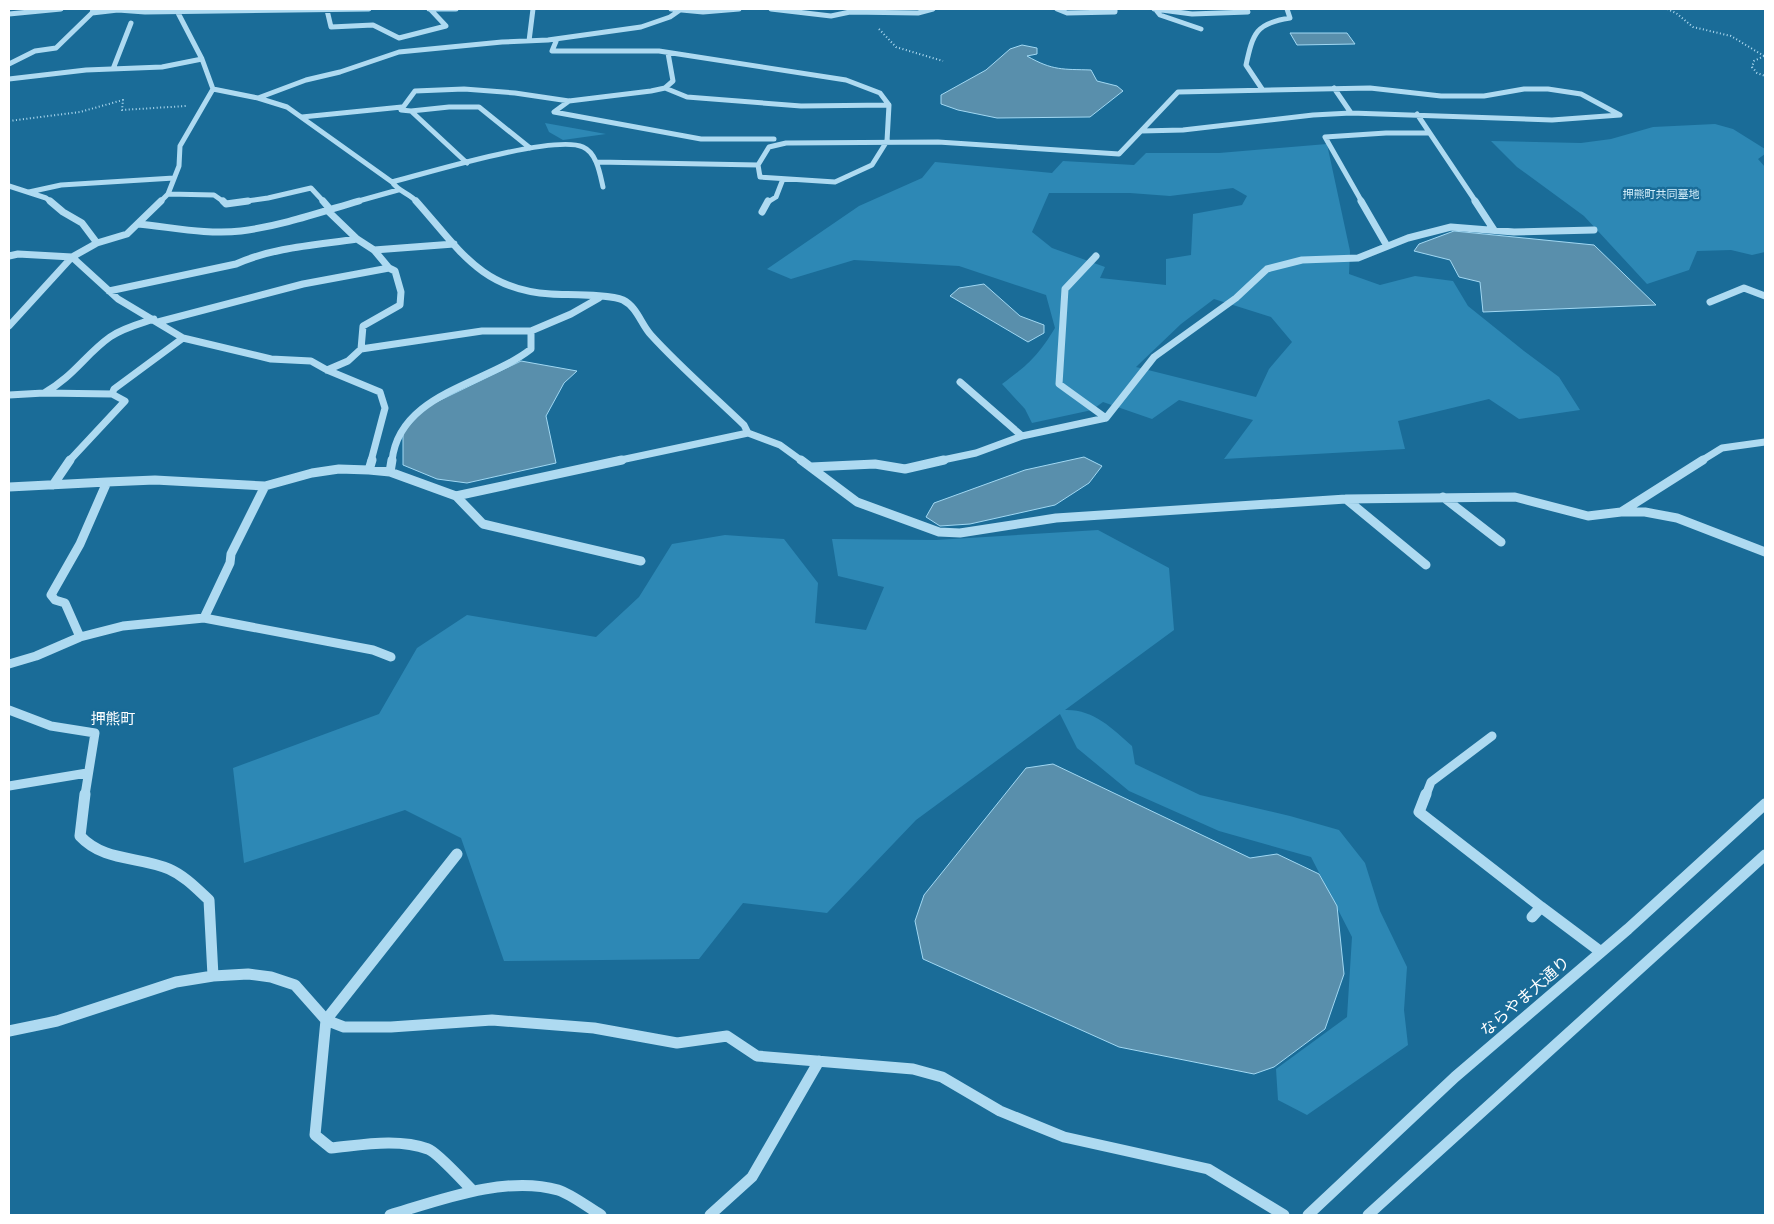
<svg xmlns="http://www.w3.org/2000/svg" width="1774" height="1224" font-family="Rubik,'Noto Sans JP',sans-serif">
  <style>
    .green { fill: #2d88b5; fill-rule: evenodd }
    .water { fill: #598fac; stroke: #a1d8f3 }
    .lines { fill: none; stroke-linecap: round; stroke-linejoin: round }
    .path { stroke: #aedaf1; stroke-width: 2; stroke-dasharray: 1 2.5; stroke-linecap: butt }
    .minor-far3 { stroke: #aedaf1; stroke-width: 5 }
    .minor-far2 { stroke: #aedaf1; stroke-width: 7 }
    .minor-far1 { stroke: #aedaf1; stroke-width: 9 }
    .minor { stroke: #aedaf1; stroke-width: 11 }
    .labels { text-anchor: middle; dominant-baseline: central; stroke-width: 4.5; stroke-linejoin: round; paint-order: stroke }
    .far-park-label { font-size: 11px; fill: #d5effb; stroke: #1a6c98 }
    .neighbourhood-label { font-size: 15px; fill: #fff; stroke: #1a6c98 }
    .near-street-label { font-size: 16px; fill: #fff; stroke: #1a6c98 }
  </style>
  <rect width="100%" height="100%" fill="#1a6c98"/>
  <!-- green -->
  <path class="green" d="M545 123 606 134 563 140 549 132Z
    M1715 124 1733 129 1765 149V154L1758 159 1765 167V252L1752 255 1731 250 1697 251 1689 270 1647 284 1584 216 1517 167 1491 141 1581 143 1611 139 1653 127Z
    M1327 144 1350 251 1349 274 1380 285 1415 276 1453 281 1468 306 1524 351 1559 377 1580 410 1519 419 1489 399 1398 421 1405 449 1224 459 1253 420 1179 400 1152 419 1103 402 1092 410 1032 423 1025 409 1002 384C1028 365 1038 356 1055 328L1046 295 959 266 854 260 791 279 767 269 859 206 922 178 935 162 1052 173 1063 161 1134 165 1146 153H1219ZM1233 188 1247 196 1242 205 1193 214 1191 255 1166 259V285L1100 278 1105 267 1052 248 1032 232 1049 193H1130L1170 196ZM1214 299 1271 317 1292 342 1269 369 1256 397 1136 367 1181 324Z
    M1098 530 1169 568 1174 630 1065 710C1093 709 1112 728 1132 746L1135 764 1200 795 1290 816 1339 830 1365 863 1380 911 1407 967 1404 1010 1408 1045 1307 1115 1278 1100 1276 1069 1347 1017 1352 937 1311 857 1219 831 1129 791 1077 748 1060 714 916 820 827 913 743 903 699 959 504 961 461 838 405 810 244 863 233 768 379 714 417 648 467 615 596 637 639 597 672 544 725 535 784 539 818 583 815 623 866 630 884 587 838 576 832 539 936 540Z"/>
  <!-- water -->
  <path class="water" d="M1290 33H1347L1355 44 1297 45Z
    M1022 45 1037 48V54L1027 56C1053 71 1063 69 1091 70L1097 81 1117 86 1123 91 1090 117 997 118 958 110 941 104V95L986 70 1010 49Z
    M1454 231 1594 245 1656 305 1483 312 1480 282 1459 277 1450 260 1414 251 1419 244Z
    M984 284 1020 316 1044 325V333L1028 342 950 296 959 288Z
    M521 361 577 371 564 383 546 416 556 463 467 483 437 479 403 465V433L424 408Z
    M1084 457 1102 466 1089 483 1055 505 970 524 940 526 926 517 934 503 1025 470Z
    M1053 764 1250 858 1277 854 1319 874 1337 906 1344 974 1325 1029 1274 1067 1254 1074 1119 1047 923 959 915 921 924 895 1026 768Z"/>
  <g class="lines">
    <!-- path -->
    <path class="path" d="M1667 9 1676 13 1693 27 1731 36 1764 56
      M879 29 896 47 943 61
      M1764 56 1754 61 1752 67 1757 73 1765 76
      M9 121 80 112 123 100 122 110 186 106"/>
    <!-- minor-far3 -->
    <path class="minor-far3" d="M429 9H456
      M671 9 703 12 739 9
      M771 9 831 16 850 12 918 13 933 9
      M1057 9 1067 13 1115 12V9
      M1154 9 1192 14 1248 12
      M327 10 331 27 373 25 399 38 446 26 431 10
      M1156 10 1160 15 1201 29
      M92 13 118 10 145 12 369 9
      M9 14 61 9
      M557 39 552 51H659L846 80 880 93 889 105 887 141 872 165 835 182 760 177 758 165 597 162
      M529 41 533 9
      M9 64 35 51 56 48 92 13 93 9
      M113 69 131 23
      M9 79 86 70 162 67 202 59
      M665 88 687 97 801 106 889 105
      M1334 88 1351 113
      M1370 88 1441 96H1484L1524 89H1548L1581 94 1620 115 1552 120 1351 113 1313 115 1183 130 1141 131 1178 92Z
      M213 89 258 98 287 107 392 182C399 192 409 193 417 202
      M1262 89 1246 65C1253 33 1256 23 1290 18L1287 9
      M258 98 306 80 340 72 399 52 502 42 548 40 641 27 670 17 680 10
      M569 101 554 112 701 139H774
      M411 111 449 107H479L530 148
      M1417 114 1476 202
      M302 117 402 107
      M467 163 411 111 401 110 415 91 464 89 515 93 569 101 651 91 665 88 673 81 668 53
      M758 165 769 147 786 143 938 142 1119 154 1141 131
      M392 182C427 173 554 134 583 147 597 153 600 174 603 187
      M9 186 46 198 51 202
      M29 192 61 185 174 178
      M168 194 214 195 224 202
      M160 202 168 194 179 166 180 146 213 89 202 59 176 9
      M239 202 268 198 311 188 324 202
      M355 202 398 190
      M768 202 776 197 783 179
      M1362 202 1325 137 1386 133H1429"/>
    <!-- minor-far2 -->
    <path class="minor-far2" d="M50 201 63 212 82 223 97 243
      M223 201 226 204 248 201
      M416 201C459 249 481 290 551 294 568 295 610 294 623 300 637 307 641 324 651 335 680 367 713 395 744 425L748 433 780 445 802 461
      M1361 201 1387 246
      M1475 201 1494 230
      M762 212 768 201
      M138 224C171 227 207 235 241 231 281 226 321 212 359 201
      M374 250 454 244
      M9 256 18 254 72 257 118 299 183 338 271 359 311 361 327 370 380 392 385 408 371 461
      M1096 256 1065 289 1059 384 1106 418
      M109 291 236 264C274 247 316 245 357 239
      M1710 302 1744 288 1765 296
      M158 322 303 284 389 268 374 250 357 239 328 211 329 208 323 201
      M9 326 72 257 97 243 127 234 161 201
      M361 349 363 326 400 305 401 292 395 271 389 268
      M327 370 348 361 361 349 482 331H531
      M960 382 1022 436
      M44 393C73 377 86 354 110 337 123 328 139 324 154 319
      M9 395 44 393 112 394
      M69 461 125 401 112 394 114 389 183 338
      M392 461C399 393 485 385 531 349V331L571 314 599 298
      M616 461 748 433
      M938 461 976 453 1022 436 1106 418 1154 357 1236 298 1267 269 1302 260 1358 258 1408 238 1451 227 1514 232 1594 230
      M1701 461 1722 448 1765 442"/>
    <!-- minor-far1 -->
    <path class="minor-far1" d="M372 460 369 470 390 472 456 496 622 460
      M801 460 857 502 939 532 960 533 1056 518 1346 499 1515 497 1588 516 1621 512H1645L1677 518 1765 552
      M811 467 875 464 905 469 944 460
      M390 472 392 460
      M53 485 70 460
      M9 487 107 482
      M456 496 483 524 641 561
      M1443 497 1501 542
      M1346 499 1426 565
      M1621 512 1703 460
      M204 618 230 563 231 554 265 486
      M80 637 65 603 55 600 51 595 80 544 107 482 155 480 265 486 312 473 339 469 369 470
      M9 664 36 656 80 637 123 626 204 618 373 650 391 657
      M9 710 51 726 95 733 85 795
      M9 786 87 773
      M1426 795 1431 782 1492 736"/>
    <!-- minor -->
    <path class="minor" d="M85 794 80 836C104 862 139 856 169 869 185 876 197 889 209 900L213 976
      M1426 794 1419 812 1541 907
      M457 854 326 1020 315 1135 331 1148C362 1145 398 1138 428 1149 437 1152 464 1182 473 1191
      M1532 917 1541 907 1601 952
      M9 1031 57 1021 176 982 213 976 248 974 271 977 295 985 326 1020 344 1027H391L492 1020 594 1028 677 1043 727 1036 757 1056 913 1069 942 1077 1000 1111 1064 1137 1208 1169 1284 1215
      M390 1215C440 1200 506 1175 558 1190 571 1194 589 1208 601 1215
      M710 1215 752 1177 819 1061
      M1308 1215 1455 1077 1628 929 1765 804
      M1368 1215 1765 855"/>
  </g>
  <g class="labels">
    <!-- far-park labels -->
    <g class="far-park-label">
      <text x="1661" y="194">押熊町共同墓地</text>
    </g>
    <!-- neighbourhood labels -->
    <g class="neighbourhood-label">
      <text x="113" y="719">押熊町</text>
    </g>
    <!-- near-street labels -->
    <g class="near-street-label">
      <text transform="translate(1525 996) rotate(-41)">ならやま大通り</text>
    </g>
  </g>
  <!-- border -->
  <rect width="1774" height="1224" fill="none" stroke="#ffffff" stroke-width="20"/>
</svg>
